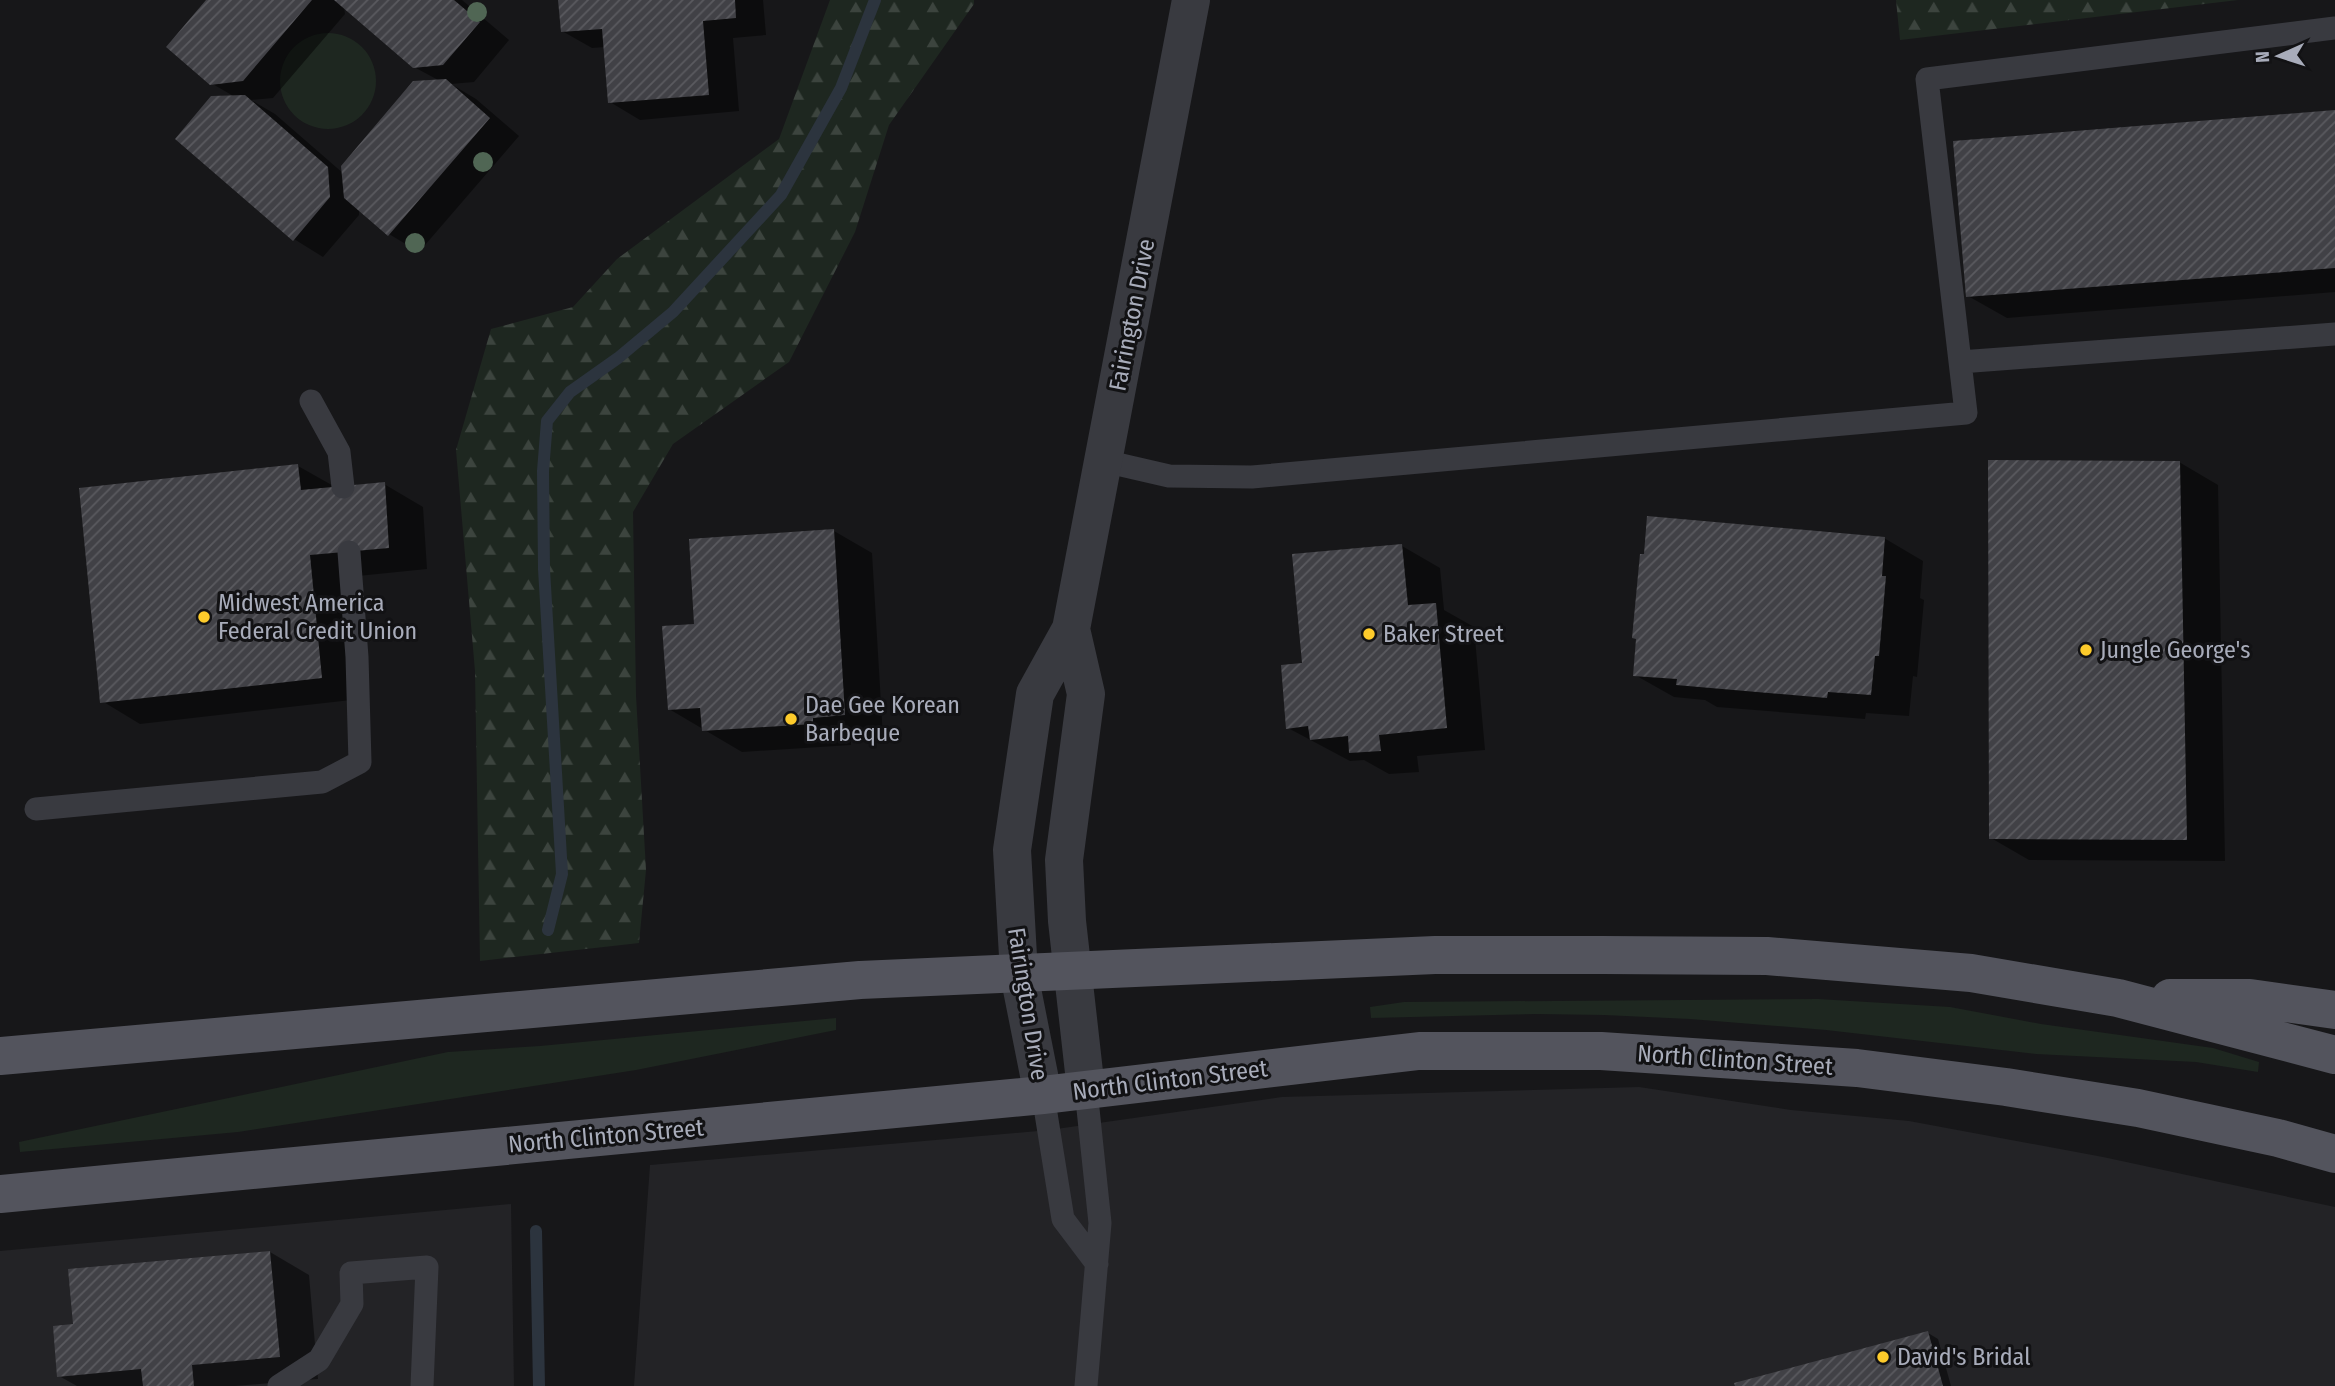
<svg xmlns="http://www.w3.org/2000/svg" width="2335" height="1386" font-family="'Fira Sans Condensed',sans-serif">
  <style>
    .built { fill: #232326 }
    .green { fill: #1e2720 }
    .forest { fill: url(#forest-firs) }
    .shadow { fill: #0007; fill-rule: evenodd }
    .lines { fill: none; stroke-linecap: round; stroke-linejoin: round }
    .stream { stroke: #2c343e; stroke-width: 12 }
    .building { fill: url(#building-hatch) }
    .lane { stroke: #393a40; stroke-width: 23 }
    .street { stroke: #393a40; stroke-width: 38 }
    .primary { stroke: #53545d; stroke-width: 38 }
    .tree { fill: #506654 }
    .poi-dot { fill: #fdcb2b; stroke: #121214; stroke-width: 2.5 }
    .labels { text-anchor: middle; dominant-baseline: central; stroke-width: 6; stroke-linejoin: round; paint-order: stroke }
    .street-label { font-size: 24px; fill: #a8acba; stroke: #121214 }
    .poi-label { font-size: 24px; fill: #a8acba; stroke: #121214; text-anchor: start }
  </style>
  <defs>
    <pattern id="forest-firs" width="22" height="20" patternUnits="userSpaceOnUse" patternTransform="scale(1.75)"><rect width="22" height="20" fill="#1e2720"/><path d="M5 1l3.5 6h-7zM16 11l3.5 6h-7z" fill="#3c443e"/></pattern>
    <pattern id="building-hatch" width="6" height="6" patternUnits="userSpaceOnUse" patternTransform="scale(1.75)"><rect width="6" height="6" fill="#414146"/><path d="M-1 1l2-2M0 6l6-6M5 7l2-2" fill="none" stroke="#5a5a5f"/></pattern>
  </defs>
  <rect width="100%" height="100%" fill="#171719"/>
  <!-- built -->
  <path class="built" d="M1639 1087 1791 1110 1909 1121 2103 1157 2335 1207V1386H634L650 1165 1049 1130 1282 1097Z
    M511 1204 514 1386H0V1251Z"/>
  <!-- green -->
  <path class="green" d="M280 81a48 48 0 1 1 96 0a48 48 0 1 1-96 0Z
    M1818 999 1950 1007 2041 1024 2213 1048 2259 1062 2258 1072 2196 1062 2036 1054 1826 1030 1690 1019 1604 1015 1537 1014 1371 1018 1370 1007 1404 1002Z
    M836 1018V1030L636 1070 238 1132 20 1152 19 1142 448 1052 540 1046Z"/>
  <!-- forest -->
  <path class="forest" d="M830 0H974V4L889 125 855 232 789 362 673 444 633 512 636 696 646 870 639 943 480 961 475 671 456 450 491 329 573 307 617 259 779 139Z
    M1896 0H2238L1900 40Z"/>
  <!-- shadow -->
  <path class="shadow" d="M208 0H462L509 40 474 82 451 84 476 99 519 136 419 252 389 234 359 208V215L323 257 294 239 235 97 211 83ZM344 7 414 67 440 81 344 174 275 114 251 100 273 98 345 14Z
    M560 0H763L766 35 733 38 739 111 640 120 610 102 605 47 592 48 562 31Z
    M2335 112V292L2007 318 1968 296Z
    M2179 462 2218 485 2225 861 2029 860 1991 838Z
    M298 466 337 488 384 484 423 507 427 569 348 577 360 699 140 724 102 701Z
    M834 531 872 553 883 737 851 739V745L742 752 669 709 696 625Z
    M1884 538 1923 561 1920 598 1924 600 1917 677 1913 676 1909 716 1866 713 1865 719 1717 707 1705 700 1674 697 1635 675Z
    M1402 546 1440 568 1444 610 1474 627 1485 750 1417 756 1419 772 1389 774 1364 760 1350 761 1288 728 1304 664Z
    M270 1252 309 1275 318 1379 235 1386H77L59 1376 75 1326Z
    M1928 1333 1938 1339 1951 1386H1737Z"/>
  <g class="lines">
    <!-- stream -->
    <path class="stream" d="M548 930 562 874 544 569 543 471 547 421 570 392 618 358 673 312 781 195 841 88 875 0
      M536 1231 539 1386"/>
  </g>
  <!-- building -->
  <path class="building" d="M206 0H312L243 81 210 85 166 47Z
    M334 0H454L480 22 443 65 413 68Z
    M558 0H735L736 18 703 21 709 95 608 103 602 29 561 32Z
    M446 79 490 118 388 236 344 198 341 166 413 81Z
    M245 95 328 167 330 197 293 241 175 139 211 96Z
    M2335 110V268L1966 297 1953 141Z
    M1988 460 2180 461 2187 840 1989 839Z
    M298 464 301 490 385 482 389 548 310 555 322 678 100 703 79 488Z
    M1647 516 1885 537 1882 576H1886L1879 656H1875L1871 695 1828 692 1827 698 1676 685 1677 679 1633 676 1636 639 1632 638 1640 554H1644Z
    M834 529 845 715 813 718V724L702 731 700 708 668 710 662 626 694 624 689 539Z
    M1402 544 1408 605 1436 603 1447 728 1379 735 1381 751 1349 753 1348 736 1310 740 1308 726 1286 729 1281 665 1302 663 1292 554Z
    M270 1251 280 1357 192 1365 194 1386H143L141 1369 57 1377 53 1326 73 1324 68 1269Z
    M1928 1331 1943 1386H1735L1734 1383Z"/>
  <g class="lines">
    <!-- lane -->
    <path class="lane" d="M1960 362 2335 334
      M311 401 339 452 343 487
      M1104 461 1169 476 1252 477 1966 413 1927 79 2335 28
      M36 809 322 782 360 762 357 657 349 552
      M1043 1095 1063 1219 1097 1264
      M279 1386 319 1360 352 1304 351 1273 427 1267 422 1386
      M1086 1386 1100 1223 1086 1090"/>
    <!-- street -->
    <path class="street" d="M1071 629 1086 694 1064 860 1067 921 1086 1090
      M1043 1095 1019 974 1012 850 1035 694 1071 629 1191 0"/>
    <!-- primary -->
    <path class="primary" d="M2170 998H2250L2335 1010
      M0 1056 860 980 1435 955H1603L1767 956 1971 973 2118 998 2335 1055
      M0 1194 1043 1095 1419 1051H1601L1857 1068 2006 1087 2138 1108 2278 1138 2335 1154"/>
  </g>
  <!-- trees -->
  <g class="tree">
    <circle cx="477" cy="12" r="10"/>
    <circle cx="483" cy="162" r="10"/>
    <circle cx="415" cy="243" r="10"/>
  </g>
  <!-- markers -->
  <g class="poi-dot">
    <circle cx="204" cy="617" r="7"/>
    <circle cx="1369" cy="634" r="7"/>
    <circle cx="2086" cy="650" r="7"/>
    <circle cx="791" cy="719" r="7"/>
    <circle cx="1883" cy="1357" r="7"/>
  </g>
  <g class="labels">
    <!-- street labels -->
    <g class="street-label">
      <text transform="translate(1132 315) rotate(-79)">Fairington Drive</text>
      <text transform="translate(1028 1004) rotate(81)">Fairington Drive</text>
      <text transform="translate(1735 1060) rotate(4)">North Clinton Street</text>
      <text transform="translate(1170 1080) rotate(-7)">North Clinton Street</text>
      <text transform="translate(606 1136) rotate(-5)">North Clinton Street</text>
    </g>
    <!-- poi labels -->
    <g class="poi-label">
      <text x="218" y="603">Midwest America<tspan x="218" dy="28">Federal Credit Union</tspan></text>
      <text x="1383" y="634">Baker Street</text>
      <text x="2100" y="650">Jungle George's</text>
      <text x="805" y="705">Dae Gee Korean<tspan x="805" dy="28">Barbeque</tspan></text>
      <text x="1897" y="1357">David's Bridal</text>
    </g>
  </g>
  <!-- north arrow -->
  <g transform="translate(2279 56) rotate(267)" stroke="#121214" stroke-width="5" paint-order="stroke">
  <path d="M0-5L12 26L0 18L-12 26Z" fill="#a8acba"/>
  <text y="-10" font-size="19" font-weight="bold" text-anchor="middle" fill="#a8acba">N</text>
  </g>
</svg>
